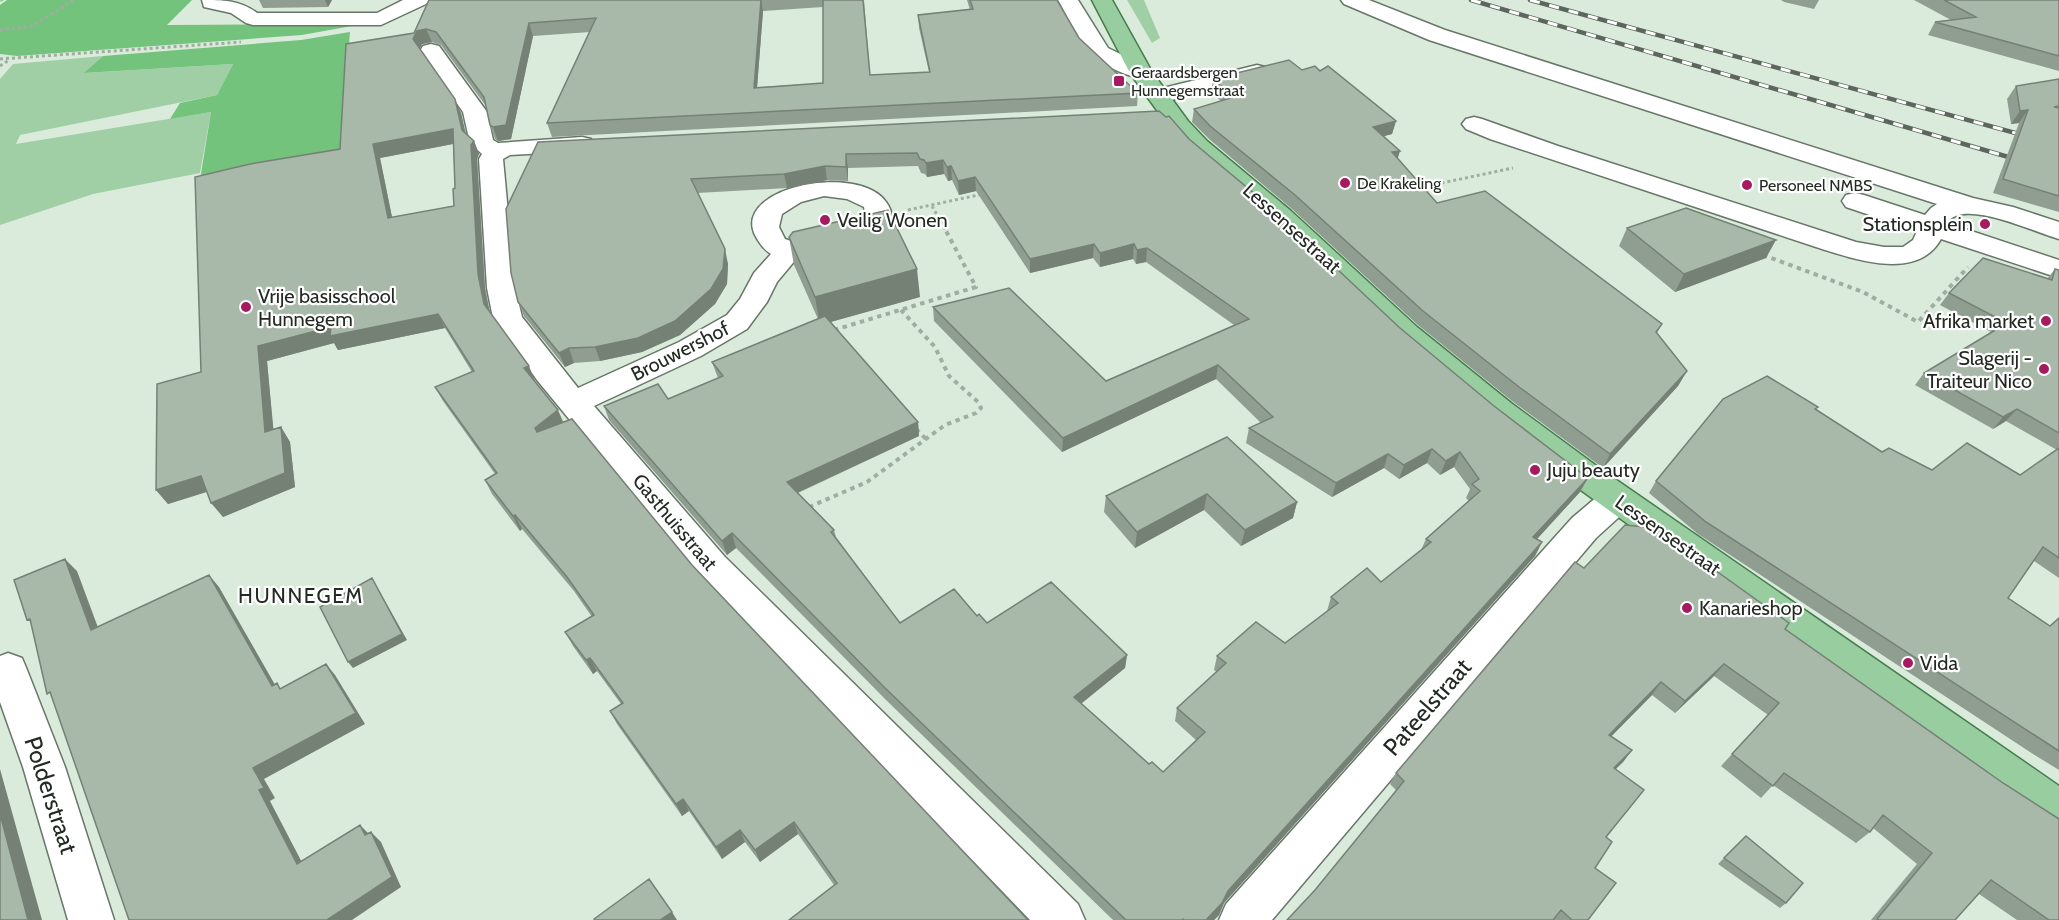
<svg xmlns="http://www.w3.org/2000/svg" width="2059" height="920" font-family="Cabin,sans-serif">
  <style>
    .green { fill: #a1cfa5 }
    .forest { fill: #74c37d }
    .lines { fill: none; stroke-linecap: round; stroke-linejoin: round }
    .stream { fill: #85d48e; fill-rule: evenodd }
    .minor-casing { stroke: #677668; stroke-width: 3 }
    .major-casing { stroke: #437e4b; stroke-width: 3 }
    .path-far1 { stroke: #a0ada1; stroke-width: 3; stroke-dasharray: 3 3; stroke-linecap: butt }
    .path { stroke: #a0ada1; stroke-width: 4; stroke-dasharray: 4.5 4.5; stroke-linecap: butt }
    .minor { fill: #fff; fill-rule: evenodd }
    .major { fill: #98cda0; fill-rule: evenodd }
    .rail-casing { stroke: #5c665d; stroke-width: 4.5 }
    .rail { stroke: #fff; stroke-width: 3; stroke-dasharray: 10; stroke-linecap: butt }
    .wall { fill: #909e91; fill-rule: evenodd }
    .shaded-wall { fill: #768176 }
    .building { fill: #a8b8a9; stroke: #768176; stroke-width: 1.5; fill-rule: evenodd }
    .poi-dot { fill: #a61a60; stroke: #fff; stroke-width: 2 }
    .labels { text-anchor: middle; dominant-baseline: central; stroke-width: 4.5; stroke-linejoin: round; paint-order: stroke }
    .far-poi-label { font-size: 16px; fill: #232923; stroke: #fff; text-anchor: start }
    .poi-label { font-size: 20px; fill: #232923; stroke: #fff; text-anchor: start }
    .street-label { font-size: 20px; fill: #232923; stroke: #fff }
    .neighbourhood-label { font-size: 21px; letter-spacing: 1.5px; fill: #232923; stroke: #fff }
    .near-street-label { font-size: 24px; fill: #232923; stroke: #fff }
  </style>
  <rect width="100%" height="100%" fill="#daebdb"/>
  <!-- green -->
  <path class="green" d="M1127 0H1144L1160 38 1152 43Z
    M103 56 85 73 233 64 217 95 20 135 16 144 211 112 200 173 93 194 0 225V79L13 64Z"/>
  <!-- forest -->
  <path class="forest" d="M7 0H192L167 25 363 24 302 35 17 56 0 54V5Z
    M350 32 340 157 200 180 211 112 170 119 180 103 217 95 233 64 84 73 103 56 301 40Z"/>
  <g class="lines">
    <!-- stream -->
    <path class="stream" d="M0 0H4L1 2Z"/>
    <defs>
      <path id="minor" d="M202 0C223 0 240 0 257 13H377L403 0H429L426 4 381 25H253L246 23 231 13 204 7Z
        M1058 0H1078L1108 48 1149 68 1152 73 1149 78C1136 81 1104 66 1093 57 1082 48 1066 13 1058 0Z
        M1341 0H1369L1445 30 1973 198 2013 207 2059 222V239C2036 233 1962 197 1947 223L2059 260V278L1941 239C1917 282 1854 259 1816 247L1490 139 1466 129 1462 124 1466 119 1474 117 1482 119 1558 146 1856 242 1884 247H1903L1913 240 1917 231 1846 207 1842 201 1846 195 1855 193 1864 195 1925 215 1931 208 1937 204 1429 40 1344 4Z
        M431 44 439 46 487 112 493 140 498 143 582 137 591 139 594 144 591 149 582 151 510 155 503 159 515 288 522 317 578 388 679 342 727 315 740 299 754 273 771 254C763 249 758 241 754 233 736 186 859 163 886 202 895 214 892 224 884 236L797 258 777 282 767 302 747 329 701 356 594 406 725 557 1078 904 1085 920H1030L699 577 537 380 493 318 487 288 479 159 482 154 470 143 463 112 420 51 423 46ZM824 196 847 199 864 207 866 218 864 225 794 242 785 239 779 227 782 214 801 202Z
        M1257 65 1265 67 1268 72 1265 77 1159 103 1151 101 1147 96 1151 91Z
        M1617 486 1629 490 1634 499 1629 508 1596 538 1272 920H1219L1226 904 1572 518 1605 490Z
        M8 653 22 658 27 670 65 767 114 920H68L23 767 0 702V656Z"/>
      <path id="major" d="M1092 0H1112L1152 72 1188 121 1207 141 1291 211 1417 327 1511 403 1602 470 2059 786V830L2044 824 1578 488 1489 419 1397 341 1273 223 1189 151 1172 131 1130 73Z"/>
    </defs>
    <!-- minor casing -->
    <use href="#minor" class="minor-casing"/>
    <!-- major casing -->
    <use href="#major" class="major-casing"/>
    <!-- path-far1 -->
    <path class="path-far1" d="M0 30 32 26 74 0
      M0 59 241 42
      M0 66 9 60
      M1418 188 1513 168
      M932 206 946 231
      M908 210 983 194"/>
    <!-- path -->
    <path class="path" d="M1763 255 1863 292 1918 322 1968 267
      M834 330 976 287 945 229
      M916 429 926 439
      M809 507 867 482 945 425 976 413 981 408 978 402 949 376 935 347 901 310"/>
    <!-- minor -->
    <use href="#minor" class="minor"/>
    <!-- major -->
    <use href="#major" class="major"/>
    <defs>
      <path id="rail" d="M1471 0 2022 161
        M1530 0 2059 145"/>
    </defs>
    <!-- rail casing -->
    <use href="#rail" class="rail-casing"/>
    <!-- rail -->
    <use href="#rail" class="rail"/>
  </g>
  <!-- wall -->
  <path class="wall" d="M259 0H332L328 7 263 8Z
    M429 0H864L870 75 929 72 919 28 918 15 970 10 967 0H1057L1079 38 1138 93 1137 106 552 137 547 123 590 32 533 36 511 139 498 141 495 139 490 125 486 106 441 45 432 42 422 44 420 49 461 113 465 133 474 141 479 154 477 159 485 288 489 311 535 381 563 422 692 565 1028 920 834 885 798 834 760 862 745 842 722 859 689 811 682 816 617 724 610 711 621 704 597 671 593 674 573 646 565 632 592 617 574 591 522 529 520 531 492 494 485 480 495 474 443 401 435 387 472 372 445 328 338 350 334 343 267 361 273 429 281 427 290 442 295 487 223 517 207 492 168 504 156 490 201 372 340 149 414 33ZM823 7V83L757 87 763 11ZM453 144 455 188 454 206 392 217 380 158Z
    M1781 0H1819L1814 9 1784 2Z
    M1914 0H2059V71L1928 35 1935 22 1951 20Z
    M1302 70 1320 71 1396 121 1392 134 1384 136 1398 159 1437 203 1662 324 1657 333 1687 371 1678 386 1603 468 1512 401 1418 325 1292 209 1209 139 1192 122 1194 109 1221 101 1211 93 1213 79Z
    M2059 79V212L1993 193 2019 123 2011 124 2007 99 2016 86Z
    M1189 139 1400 328 1580 492 1537 539 1542 542 1535 556 1224 903 1219 915 1214 920H1113L886 700 736 548 727 555 609 420 604 406 668 399 718 378 712 362 818 319 794 265 789 237 920 297 830 322 918 422 919 436 798 493 834 530 836 537 900 623 977 616 987 623 1127 655 1125 668 1081 704 1149 764 1163 772 1196 740 1175 721 1177 708 1217 672 1214 670 1217 656 1285 643 1327 611 1331 597 1381 582 1421 550 1426 539 1469 501 1466 498 1470 489 1454 467 1440 475 1427 463 1399 479 1384 468 1332 497 1246 443 1249 428 1261 423 1216 379 1062 452 934 321 933 307 1106 381 1234 325 1146 262 1136 264 1133 259 1100 267 1093 258 1030 273 976 191 959 195 952 180 948 181 944 174 927 177 925 174 921 173 918 166 848 168V181L827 180 787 188 697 193 728 264 727 284 715 304 680 335 642 352 600 361 574 363 565 367 524 316 518 302 538 142Z
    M1627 228 1766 258 1675 292 1619 246Z
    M2055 269 2059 270V578L2034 561 2008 598 2050 626 2059 618V770L2033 754 1698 534 1649 493 1656 481 1818 407 1816 409 1882 452 1932 470 2020 475 2057 450 2006 421 1993 429 1915 385 1924 373 1991 332 1940 305 1949 293 2047 279Z
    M1227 437 1297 502 1293 518 1241 546 1204 510 1135 548 1104 512 1106 496Z
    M1584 568 1785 629 2059 920H2017L1979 894 1955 920H1871L1917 864 1873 828 1870 832 1856 843 1773 785 1761 798 1721 766 1768 715 1714 676 1675 713 1652 695 1611 736 1632 750 1623 762 1615 769 1606 837 1595 868 1588 920H1287L1315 890 1397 791 1390 784 1396 773Z
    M1746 836 1786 903 1780 908 1718 864Z"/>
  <!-- shaded-wall -->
  <path class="shaded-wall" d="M325 0H332L328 7Z
    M761 0 763 11 756 101 754 88Z
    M529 23 533 36 511 139 498 141 493 127Z
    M426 29 432 42 422 44 418 52 413 39 417 31Z
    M455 99 461 113 468 143 462 130Z
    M2028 110 2019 123 2011 124 2020 111Z
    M1396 121 1392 134 1370 140 1373 127Z
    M453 129 458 143 380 158 395 232 388 218 373 144Z
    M474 141 479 154 477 159 485 288 491 318 484 304 478 274 471 145Z
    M1400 151 1396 164 1392 152Z
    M846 154 848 168V181L846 167Z
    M943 160 944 174 927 177 926 163Z
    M825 166 827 180 787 188 784 174Z
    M951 166 952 180 948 181 947 167Z
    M975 177 976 191 959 195 958 181Z
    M1776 240 1766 258 1675 292 1684 274Z
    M1094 244 1093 258 1030 273V259Z
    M1134 244 1133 259 1100 267V253Z
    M1147 248 1146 262 1136 264 1137 250Z
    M725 249 728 264 727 284 715 304 680 335 642 352 600 361 595 347Z
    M917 269 920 297 820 325 815 297Z
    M438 314 445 328 338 350 334 343 267 361 275 446 265 432 258 346 331 327Z
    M569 348 574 363 565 367 559 353Z
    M1218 365 1216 379 1062 452 1063 438Z
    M529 366 535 381 524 368Z
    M1687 371 1678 386 1603 468 1610 454Z
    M2017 409 2006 421 1993 429 2003 417Z
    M558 410 564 424 541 442 535 428Z
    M918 422 919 436 790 496 787 482Z
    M281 427 290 442 295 487 223 517 211 503Z
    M1432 449 1427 463 1399 479 1404 465Z
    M1460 452 1454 467 1440 475 1446 461Z
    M1388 454 1384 468 1332 497 1336 483Z
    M201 476 212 490 168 504 156 490Z
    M1588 478 1580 492 1526 551 1533 537Z
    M1207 494 1204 510 1135 548 1137 532Z
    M1297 502 1293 518 1241 546 1245 530Z
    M515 515 522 529 520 531 513 516Z
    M732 533 736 548 727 555 722 541Z
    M1542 542 1535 556 1224 903 1219 915 1214 920H1206L1228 891Z
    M65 559 77 571 103 641 91 630Z
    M209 575 219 587 282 697 272 686Z
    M372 578 407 640 353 668 348 662Z
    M1127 655 1125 668 1073 710 1074 697Z
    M590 658 597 671 593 674 586 660Z
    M326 664 335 675 365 724 264 779 275 798 270 801 308 874 297 864 259 790 253 768Z
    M1724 664 1714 676 1675 713 1685 701Z
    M1661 682 1652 695 1601 747 1609 735Z
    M1632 750 1623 762 1605 780 1614 768Z
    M0 769 42 920H28L0 814Z
    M683 799 689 811 682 816 676 804Z
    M794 822 798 834 760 862 755 850Z
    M360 825 370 835H365Z
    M740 830 745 842 722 859 716 847Z
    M371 832 381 842 401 887 352 920H327Z
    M672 912 677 920H660Z"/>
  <!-- building -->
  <path class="building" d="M429 0H761L754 88 823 83V0H863L870 75 930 72 918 15 973 9 970 0H1057L1079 38 1138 93 547 123 596 18 529 23 506 125 493 127 490 125 484 97 436 32 426 29 417 31 413 39 455 99 462 130 474 141 471 145 478 274 484 304 529 366 524 368 558 410 535 428 537 432 572 419 692 565 1028 920H789L837 883 794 822 755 850 740 830 716 847 683 799 676 804 610 711 623 703 590 658 586 660 565 632 594 615 567 577 515 515 513 516 485 480 497 473 435 387 474 371 438 314 330 336 331 327 258 346 265 432 281 427 285 473 211 503 201 476 156 490 157 384 201 372 195 177 250 164 340 149 346 44 414 33ZM453 129 455 188 453 189 454 206 388 218 373 144Z
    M1944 0H2059V56L1935 22 1976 17Z
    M1289 60 1302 70 1315 66 1320 71 1328 66 1396 121 1373 127 1400 151 1392 152 1437 203 1485 191 1662 324 1656 332 1687 371 1610 454 1519 387 1423 311 1295 195 1210 126 1194 109 1234 97 1213 79Z
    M2059 79V106L2054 107 2059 108V196L2003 179 2028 110 2020 111 2016 86Z
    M1159 111 1166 117 1169 116 1189 139 1274 210 1400 328 1494 406 1588 478 1533 537 1542 542 1228 891 1222 903 1206 920H1184L1183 919 1182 920H1126L884 687 732 533 722 541 604 406 658 384 668 399 723 376 712 362 825 316 918 422 787 482 834 530 831 532 900 623 954 589 977 616 979 614 987 623 1051 582 1127 655 1074 697 1149 764 1152 762 1163 772 1205 732 1177 708 1226 663 1217 656 1256 622 1285 643 1338 603 1331 597 1367 568 1381 582 1431 542 1426 539 1480 491 1472 484 1479 479 1460 452 1446 461 1432 449 1404 465 1388 454 1336 483 1249 428 1273 417 1218 365 1063 438 933 307 1009 288 1106 381 1249 319 1147 248 1137 250 1134 244 1100 253 1094 244 1030 259 975 177 958 181 951 166 947 167 943 160 926 163 924 160 920 159 917 153 846 154V167L825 166 784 174 691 179 725 249 723 269 711 289 675 321 638 338 595 347 569 348 559 353 518 302 511 273 506 209 538 142Z
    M1686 208 1776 240 1684 274 1627 228Z
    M888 210 917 269 815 297 789 237 793 232Z
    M1983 258 2052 280 2055 269 2059 270V433L2017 409 2003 417 1924 373 2007 323 1949 293Z
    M1767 376 1818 407 1815 409 1882 452 1889 448 1932 470 1967 443 2020 475 2059 448V558L2043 547 2008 598 2050 626 2059 618V751L1706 522 1656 481 1723 399Z
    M1227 437 1297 502 1245 530 1207 494 1137 532 1106 496Z
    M1625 525 1656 528 1789 623 1785 629 2003 783 2059 819V920H2049L1991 880 1955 920H1879L1877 919 1932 853 1883 815 1870 832 1784 773 1773 786 1732 754 1779 703 1724 664 1685 701 1661 682 1609 735 1632 750 1614 768 1644 790 1606 837 1612 842 1595 868 1616 883 1588 920H1572L1561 910 1553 920H1287L1315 890 1404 781 1396 773 1575 562 1584 568Z
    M65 559 91 630 209 575 272 686 277 683 280 689 326 664 356 713 253 768 264 788 259 790 297 864 360 825 365 835 371 832 392 877 327 920H129L50 692 47 694 30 619 27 620 14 580Z
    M372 578 402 634 348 662 320 607Z
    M0 814 28 920H0Z
    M1746 836 1803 883 1786 903 1724 858Z
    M649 879 672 912 660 920H595L594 919Z"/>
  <!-- markers -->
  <g class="poi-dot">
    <rect x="1113" y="75" width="12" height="12" rx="3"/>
    <circle cx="1345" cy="183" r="6"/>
    <circle cx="1747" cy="185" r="6"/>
    <circle cx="825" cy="220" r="6"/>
    <circle cx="1985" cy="224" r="6"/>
    <circle cx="246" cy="307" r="6"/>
    <circle cx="2046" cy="321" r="6"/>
    <circle cx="2044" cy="369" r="6"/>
    <circle cx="1535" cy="470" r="6"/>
    <circle cx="1687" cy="608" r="6"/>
    <circle cx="1908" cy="663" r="6"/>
  </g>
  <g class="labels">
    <!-- far-poi labels -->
    <g class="far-poi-label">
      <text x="1131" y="72">Geraardsbergen<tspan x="1131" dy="18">Hunnegemstraat</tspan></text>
      <text x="1357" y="183">De Krakeling</text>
      <text x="1759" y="185">Personeel NMBS</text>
    </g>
    <!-- poi labels -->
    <g class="poi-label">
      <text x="837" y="220">Veilig Wonen</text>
      <text x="1973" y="224" text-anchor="end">Stationsplein</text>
      <text x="258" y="296">Vrije basisschool<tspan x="258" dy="23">Hunnegem</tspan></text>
      <text x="2034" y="321" text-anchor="end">Afrika market</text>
      <text x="2032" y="358" text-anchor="end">Slagerij -<tspan x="2032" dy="23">Traiteur Nico</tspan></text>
      <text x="1547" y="470">Juju beauty</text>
      <text x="1699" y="608">Kanarieshop</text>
      <text x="1920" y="663">Vida</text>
    </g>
    <!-- street labels -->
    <g class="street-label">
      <text transform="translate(1292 228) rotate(42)">Lessensestraat</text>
      <text transform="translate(680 351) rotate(-27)">Brouwershof</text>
      <text transform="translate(675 522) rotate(50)">Gasthuisstraat</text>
      <text transform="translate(1668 535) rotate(35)">Lessensestraat</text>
    </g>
    <!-- neighbourhood labels -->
    <g class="neighbourhood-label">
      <text x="301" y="595">HUNNEGEM</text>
    </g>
    <!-- near-street labels -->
    <g class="near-street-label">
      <text transform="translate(1427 707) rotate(-49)">Pateelstraat</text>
      <text transform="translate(51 795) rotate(72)">Polderstraat</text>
    </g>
  </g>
</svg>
